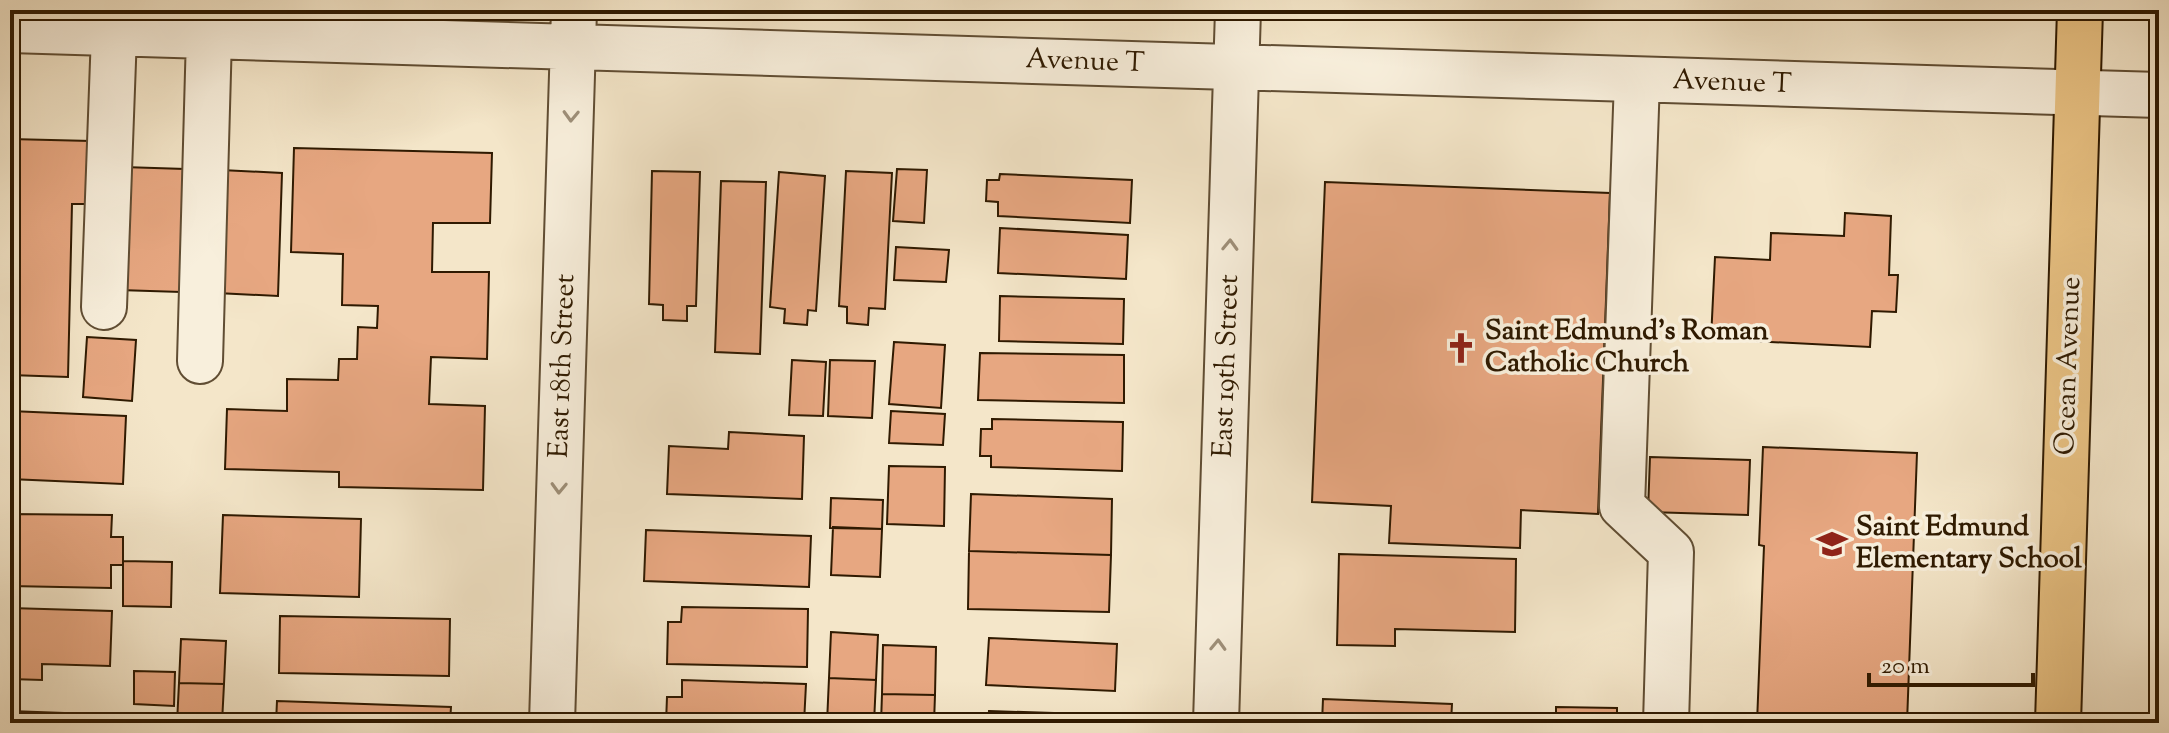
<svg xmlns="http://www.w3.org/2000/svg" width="2169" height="733" font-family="'Sorts Mill Goudy',serif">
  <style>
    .building { fill: #e7a781; stroke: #2f1a01; stroke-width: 2 }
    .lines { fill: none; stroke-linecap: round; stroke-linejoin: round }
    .minor-casing { stroke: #604d33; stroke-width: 48 }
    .major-casing { stroke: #2f1a01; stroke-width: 48 }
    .minor { stroke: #f8efdc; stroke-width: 44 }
    .major { stroke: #eac384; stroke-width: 44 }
    .oneway { stroke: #9e8f79 }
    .labels { text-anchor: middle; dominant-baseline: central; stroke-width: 7; stroke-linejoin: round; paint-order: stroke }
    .street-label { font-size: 28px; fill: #2f1a01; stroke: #f8efdc }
    .poi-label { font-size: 28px; font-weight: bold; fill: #2f1a01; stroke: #f8efdc; text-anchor: start }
  </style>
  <rect width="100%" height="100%" fill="#f4e6c9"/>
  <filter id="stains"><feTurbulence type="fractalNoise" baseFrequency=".0025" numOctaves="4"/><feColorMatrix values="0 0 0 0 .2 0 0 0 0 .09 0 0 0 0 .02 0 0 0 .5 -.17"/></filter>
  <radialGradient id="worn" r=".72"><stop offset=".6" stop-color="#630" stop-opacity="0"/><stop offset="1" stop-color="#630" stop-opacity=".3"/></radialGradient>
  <!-- building -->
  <path class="building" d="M10 139 91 141 90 204H72L68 377 10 375Z
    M294 148 492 153 490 223H433L432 272H489L487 359 431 357 429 404 485 406 483 490 339 487V472L225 469 227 409 287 411V379L338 380 339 359H357L358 327 377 328 378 306 342 305 343 254 291 252Z
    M123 167 185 169 181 292 119 290Z
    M897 169 927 170 924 223 893 221Z
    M221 170 282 173 278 296 217 293Z
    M652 171 700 172 696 306H687V321L663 320V305L649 304Z
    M846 171 892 173 885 309 869 308 868 325 847 323V307L839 306Z
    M779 172 825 176 816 311 808 310 807 325 784 323 785 309 770 307Z
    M1000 174 1132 180 1130 223 998 216V202L986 201 987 180H999Z
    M721 181 766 182 760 354 715 352Z
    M1325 182 1610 193 1598 514 1521 510 1520 548 1389 543 1391 506 1312 502Z
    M1845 213 1891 216 1889 275H1898L1896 312 1872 311 1870 347 1711 339 1715 257 1770 260 1771 233 1844 236Z
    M1000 228 1128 235 1126 279 998 273Z
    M896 247 949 250 946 282 894 280Z
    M1000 296 1124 299 1123 344 999 341Z
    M87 337 136 340 132 401 83 397Z
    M894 342 945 345 941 408 889 404Z
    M980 353 1124 355V403L978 400Z
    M792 360 826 362 823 416 789 415Z
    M830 360 875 361 872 418 828 416Z
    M10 411 126 416 123 484 10 479Z
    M891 411 945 414 943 445 889 443Z
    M992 419 1123 422 1122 471 991 467V456H980L981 429H992Z
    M729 432 804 436 802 499 667 494 669 446 728 449Z
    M1763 447 1917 453 1907 723H1757L1764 546 1759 545Z
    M1650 457 1750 460 1748 515 1648 512Z
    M889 466 945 467 944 526 887 524Z
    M971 494 1112 499 1111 555 969 551Z
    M831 498 883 500 882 529 830 528Z
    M10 514 112 515 111 537H123V565H111V588L10 586Z
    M223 515 361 519 359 597 220 593Z
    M833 527 882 529 880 577 831 575Z
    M646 530 811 536 809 587 644 581Z
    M969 551 1111 555 1109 612 968 609Z
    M1339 554 1516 559 1515 632 1395 629V646L1337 645Z
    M123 561 172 562 171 607 123 606Z
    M682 607 808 609 807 667 667 664 668 622H681Z
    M10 608 112 611 110 666 42 664V680L10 679Z
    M280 616 450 619 449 676 279 673Z
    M831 632 878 635 876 680 829 678Z
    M989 638 1117 644 1115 691 986 685Z
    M181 639 226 641 224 684 179 683Z
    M883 645 936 647 935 695 882 694Z
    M134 671 175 672 174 706 134 704Z
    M829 678 876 680 874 723H827Z
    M682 680 806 684 804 723H666L667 697H682Z
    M179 683 224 684 222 723H177Z
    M882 694 935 695 934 723H881Z
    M1323 699 1452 704 1451 723H1322Z
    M277 701 451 707 450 723H276Z
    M1556 707 1617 708V723H1556Z
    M10 711 118 715V723H10Z
    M989 711 1114 715V723H988Z"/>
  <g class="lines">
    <defs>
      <path id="minor" d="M10 30 2159 95
        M1637 80 1622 506 1671 552 1666 723
        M104 307 114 34
        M200 361 209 36
        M552 723 574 10
        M1216 723 1238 10"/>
      <path id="major" d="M2058 723 2080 10"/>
    </defs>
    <!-- minor casing -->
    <use href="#minor" class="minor-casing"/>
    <!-- major casing -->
    <use href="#major" class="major-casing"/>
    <!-- minor -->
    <use href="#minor" class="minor"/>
    <!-- major -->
    <use href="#major" class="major"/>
  </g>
  <!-- one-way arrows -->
  <defs><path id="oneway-chevron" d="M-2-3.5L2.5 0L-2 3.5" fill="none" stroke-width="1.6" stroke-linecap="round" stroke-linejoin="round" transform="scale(2)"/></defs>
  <g class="oneway">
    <use href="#oneway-chevron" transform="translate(571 116) rotate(92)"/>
    <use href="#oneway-chevron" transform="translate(1230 245) rotate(-88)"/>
    <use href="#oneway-chevron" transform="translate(559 488) rotate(92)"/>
    <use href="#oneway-chevron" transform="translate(1218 645) rotate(-88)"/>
  </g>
  <!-- icons -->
  <defs>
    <symbol id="church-bare" viewBox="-9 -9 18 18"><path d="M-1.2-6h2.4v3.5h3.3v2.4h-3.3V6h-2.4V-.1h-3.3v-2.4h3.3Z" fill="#8f2418" stroke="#f8efdc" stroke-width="2.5" paint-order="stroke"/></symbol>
    <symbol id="school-bare" viewBox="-9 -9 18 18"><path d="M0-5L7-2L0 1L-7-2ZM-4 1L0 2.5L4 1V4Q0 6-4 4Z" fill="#8f2418" stroke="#f8efdc" stroke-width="2.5" paint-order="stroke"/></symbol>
  </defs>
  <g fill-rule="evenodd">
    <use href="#church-bare" x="1439" y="326" width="44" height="44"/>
    <use href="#school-bare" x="1810" y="522" width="44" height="44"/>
  </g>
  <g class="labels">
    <!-- street labels -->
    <g class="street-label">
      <text transform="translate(1085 62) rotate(2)">Avenue T</text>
      <text transform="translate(1732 83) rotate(2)">Avenue T</text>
      <text transform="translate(563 366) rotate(-88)">East 18th Street</text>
      <text transform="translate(1227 366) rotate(-88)">East 19th Street</text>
      <text transform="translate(2069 366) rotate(-88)">Ocean Avenue</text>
    </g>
    <!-- poi labels -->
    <g class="poi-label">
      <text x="1485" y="332">Saint Edmund's Roman<tspan x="1485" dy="32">Catholic Church</tspan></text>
      <text x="1856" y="528">Saint Edmund<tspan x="1856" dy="32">Elementary School</tspan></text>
    </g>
  </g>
  <!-- margin -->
  <rect width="2169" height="733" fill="none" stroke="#f4e6c9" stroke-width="40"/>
  <rect x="12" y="12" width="2145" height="709" fill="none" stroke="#2f1a01" stroke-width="4"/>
  <rect x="20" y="20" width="2129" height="693" fill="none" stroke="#2f1a01" stroke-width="2"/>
  <!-- scale -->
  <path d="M1869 673v12h164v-12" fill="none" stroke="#2f1a01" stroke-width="4"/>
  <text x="1881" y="673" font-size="24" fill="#2f1a01" stroke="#f8efdc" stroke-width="6" paint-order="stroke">20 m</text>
  <rect width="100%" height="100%" filter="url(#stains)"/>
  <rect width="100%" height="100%" fill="url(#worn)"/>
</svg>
